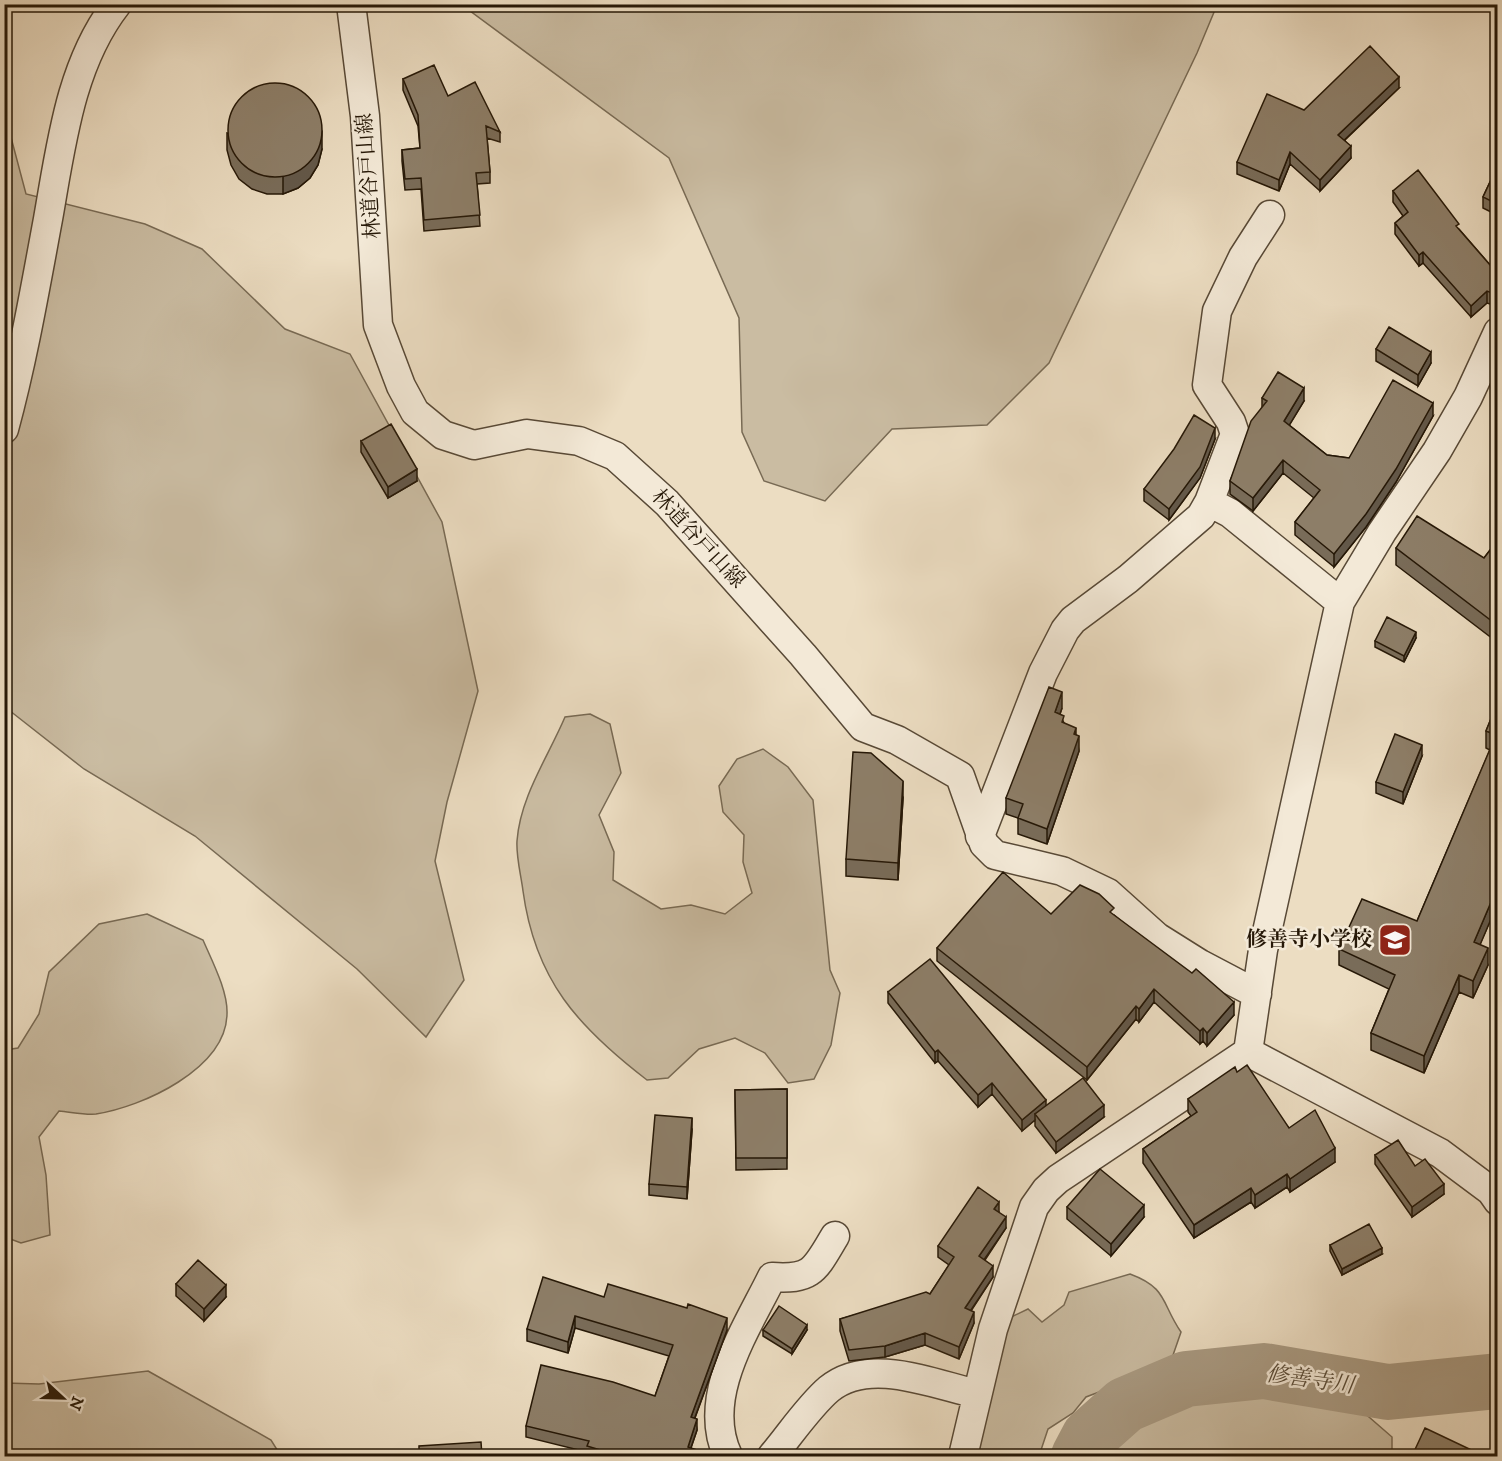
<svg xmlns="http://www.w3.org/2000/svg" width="1502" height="1461" font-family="'IM FELL DW Pica','Noto Serif JP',serif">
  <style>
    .green { fill: #cabca2; stroke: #786a54; stroke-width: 1.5 }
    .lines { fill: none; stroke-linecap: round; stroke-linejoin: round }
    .river { stroke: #a99a82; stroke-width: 56 }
    .minor-casing { stroke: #584936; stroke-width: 31 }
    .minor { stroke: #f3e9d7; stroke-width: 28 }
    .wall { fill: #796c59; stroke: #261807; stroke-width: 1.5 }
    .shaded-wall { fill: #635849; stroke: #261807; stroke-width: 1.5 }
    .building { fill: #8d7e68; stroke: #261807; stroke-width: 1.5 }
    .labels { text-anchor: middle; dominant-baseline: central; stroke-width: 5; stroke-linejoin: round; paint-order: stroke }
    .street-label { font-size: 21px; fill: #261807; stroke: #f3e9d7 }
    .poi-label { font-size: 21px; font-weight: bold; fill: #261807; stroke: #f3e9d7; text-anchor: end }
    .water-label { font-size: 22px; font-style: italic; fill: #5a4c38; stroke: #f3e9d7 }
  </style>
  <rect width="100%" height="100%" fill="#ecddc2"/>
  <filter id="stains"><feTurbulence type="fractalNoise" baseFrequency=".00333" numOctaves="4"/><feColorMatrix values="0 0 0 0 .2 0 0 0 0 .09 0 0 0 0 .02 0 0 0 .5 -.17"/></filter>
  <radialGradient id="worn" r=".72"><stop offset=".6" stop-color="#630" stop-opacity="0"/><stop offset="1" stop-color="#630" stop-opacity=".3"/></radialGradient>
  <!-- green -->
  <path class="green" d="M462 5H1217L1197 53 1049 363 987 425 892 429 825 501 764 481 742 432 739 318 669 158Z
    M4 111 26 194 145 224 202 249 285 329 350 354 442 522 478 691 447 802 435 861 464 980 426 1037 357 969 195 836 84 769 5 707Z
    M590 714 610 724 621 773 599 815 614 852 613 880 661 909 691 905 725 914 752 893 743 862 744 835 723 812 719 786 737 759 763 749 788 767 813 800 830 970 840 993 831 1045 814 1079 788 1083 765 1053 735 1038 699 1049 668 1078 647 1080C578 1027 535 980 523 891 521 875 516 857 517 841 520 797 548 757 565 717Z
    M147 914 203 940C212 961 228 991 227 1014 226 1069 142 1107 96 1114 84 1115 71 1112 59 1111L39 1137 46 1175 50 1235 21 1243 5 1237V1050L18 1048 39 1014 49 972 99 924Z
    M1497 1026V1084L1492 1059Z
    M1130 1274C1168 1288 1161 1303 1181 1332L1172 1358 1129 1389H1107L1086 1397 1073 1413 1048 1429 1039 1456H977L1007 1319 1028 1309 1042 1322 1064 1305 1069 1292Z
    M148 1371 271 1440 281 1456H5V1383L39 1384Z
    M1215 1390 1297 1394 1362 1411 1392 1437V1456H1106L1124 1431 1141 1417Z"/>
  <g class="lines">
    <!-- river -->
    <path class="river" d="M1079 1456 1089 1437 1125 1405 1186 1379 1264 1371 1388 1392 1498 1381"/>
    <defs>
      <path id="minor" d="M351 4 365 116 378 325 401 386 415 412 443 435 474 445 527 434 579 441 615 456 667 503 803 655 863 727 897 740 960 776 984 844 995 855 1062 871 1108 893 1157 937 1200 964 1257 994
        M4 429C23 359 35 289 48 219 61 146 70 64 117 4
        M1209 502 1235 434 1231 422 1207 385 1217 311 1243 257 1270 215
        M980 836 1043 673 1065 630 1073 620 1128 579 1201 516 1209 502 1230 513 1340 602
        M1248 1052 1440 1153 1491 1191 1498 1201
        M728 1456C700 1397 746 1330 772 1277 813 1280 815 1269 835 1236
        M772 1456C789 1436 809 1406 829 1389 869 1356 933 1384 977 1394
        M963 1456 993 1329 1034 1207 1046 1190 1058 1179 1248 1052 1263 950 1340 602 1382 532 1437 451 1468 397 1498 332"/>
    </defs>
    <!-- minor casing -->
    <use href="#minor" class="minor-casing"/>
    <!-- minor -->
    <use href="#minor" class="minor"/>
  </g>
  <!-- wall -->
  <path class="wall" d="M403 79 448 96 500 132V142L487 138 490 172V183L477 184 480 226 424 231 421 189 405 190 402 161V150L420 148 418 126 403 90Z
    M1399 88 1345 140 1351 158 1320 191 1290 164 1279 191 1237 174V162L1304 110Z
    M227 133 322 149 318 165 310 178 298 188 283 194H267L252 189 239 179 231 165 227 150Z
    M1497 167V215L1483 208V197Z
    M1393 191 1459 229 1497 273V306L1487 303 1471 317 1423 263 1419 266 1395 234V223L1403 216 1393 202Z
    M1376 349 1431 363 1418 386 1376 361Z
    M1262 398 1304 401 1289 425 1327 455 1349 458 1433 416 1396 482 1366 527 1334 567 1295 535V522L1314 498 1283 473 1253 511 1230 494V481L1262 407Z
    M1215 439 1200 478 1169 520 1144 501V489Z
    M361 441 417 481 388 498 361 452Z
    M1497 541V642L1396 565V548L1484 558Z
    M1416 638 1404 662 1375 647V641Z
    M1497 704V905L1480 944 1488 965 1473 998 1459 992 1424 1073 1371 1050V1033L1389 989 1339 965V949L1417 921 1490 750 1486 748V731Z
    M1062 708 1060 714 1064 723 1076 735 1079 751 1047 844 1018 834V818L1006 814V798Z
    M1422 756 1403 804 1376 793V782Z
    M903 798 898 880 846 876V859Z
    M1051 914 1114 915 1234 1015 1207 1046 1203 1041 1200 1044 1154 1002 1139 1022 1136 1019 1087 1080 937 961V948Z
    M888 992 1046 1106 1104 1117 1056 1153 1035 1126V1120L1022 1131 992 1094 978 1107 938 1061 935 1063 888 1003Z
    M1237 1072 1289 1128 1335 1162 1290 1192 1287 1187 1255 1208 1251 1202 1194 1238 1143 1163V1149L1191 1116 1188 1112V1099Z
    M787 1089V1169L736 1170 735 1090Z
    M692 1130 687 1199 649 1195V1184Z
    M1375 1155 1415 1166 1444 1194 1412 1217 1375 1164Z
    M1067 1207 1144 1217 1111 1256 1067 1219Z
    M999 1212 1006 1228 985 1260 993 1277 971 1311 974 1323 959 1359 925 1345 885 1357 849 1361 840 1331V1319L930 1294 949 1265 938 1257V1246Z
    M1330 1245 1382 1254 1342 1275 1330 1251Z
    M176 1284 226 1297 204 1321 176 1296Z
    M604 1297 727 1330 695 1418 697 1430 691 1448 706 1456H587V1452L526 1437V1426L655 1396 669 1356 575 1328 568 1353 527 1341V1329Z
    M763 1330H807L792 1354 763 1336Z"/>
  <!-- shaded-wall -->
  <path class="shaded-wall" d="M1399 77V88L1338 146V135Z
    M322 132V149L318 165 310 178 298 188 283 194V177Z
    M1351 146V158L1320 191V180Z
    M1290 152V164L1279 191V180Z
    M1423 252V263L1419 266V255Z
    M1487 291V303L1471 317V306Z
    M1431 352V363L1418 386V375Z
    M1304 388V401L1284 434V421Z
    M1433 403V416L1396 482 1366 527 1334 567V554Z
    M1215 428V439L1200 478 1169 520V509Z
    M1283 460V473L1253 511V498Z
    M417 469V481L388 498V487Z
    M1416 632V638L1404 662V656Z
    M1062 692V708L1055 728V712Z
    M1076 728V743L1079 736V751L1047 844V829Z
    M1422 745V756L1403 804V792Z
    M903 781V798L898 880V863Z
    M1497 888V905L1474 959V942Z
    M1488 948V965L1473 998V981Z
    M1459 975V992L1424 1073V1056Z
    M1154 989V1002L1139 1022V1009Z
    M1234 1002V1015L1207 1046V1033Z
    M1136 1006V1019L1087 1080V1067Z
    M1203 1028V1041L1200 1044V1031Z
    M938 1050V1061L935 1063V1052Z
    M992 1083V1094L978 1107V1095Z
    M1046 1100V1112L1035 1114V1120L1022 1131V1120Z
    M1104 1105V1117L1056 1153V1142Z
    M692 1118V1130L687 1199V1187Z
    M1335 1148V1162L1290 1192V1179Z
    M1287 1174V1187L1255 1208V1195Z
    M1444 1184V1194L1412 1217V1207Z
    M1251 1188V1202L1194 1238V1225Z
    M999 1202V1213L994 1209Z
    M1144 1205V1217L1111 1256V1244Z
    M1006 1217V1228L979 1267V1256Z
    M1382 1248V1254L1342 1275V1269Z
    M993 1266V1277L965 1319V1308Z
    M226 1285V1297L204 1321V1309Z
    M974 1312V1323L959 1359V1347Z
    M575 1316V1328L568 1353V1342Z
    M727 1318V1330L691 1428V1417Z
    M807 1325V1330L792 1354V1349Z
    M925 1333V1345L885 1357V1346Z
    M697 1419V1430L688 1456V1447Z"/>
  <!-- building -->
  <path class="building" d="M1370 46 1399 77 1338 135 1351 146 1320 180 1290 152 1279 180 1237 162 1267 94 1304 110Z
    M434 65 448 96 475 82 500 132 486 126 490 172 476 173 480 215 424 220 421 178 405 179 402 150 420 148 418 115 403 79Z
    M228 130a47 47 0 1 1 94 0a47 47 0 1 1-94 0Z
    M1497 167V204L1483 197Z
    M1418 170 1459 224 1456 226 1497 273V295L1487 291 1471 306 1423 252 1419 255 1395 223 1408 212 1393 191Z
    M1389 327 1431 352 1418 375 1376 349Z
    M1278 372 1304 388 1284 421 1327 455 1349 458 1393 380 1433 403 1396 469 1366 514 1334 554 1295 522 1320 490 1283 460 1253 498 1230 481 1251 421 1267 401 1262 398Z
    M1194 415 1215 428 1200 467 1169 509 1144 489 1174 449Z
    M391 424 417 469 388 487 361 441Z
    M1417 516 1484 558 1497 541V625L1396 548Z
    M1387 617 1416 632 1404 656 1375 641Z
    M1049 687 1062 692 1055 712 1064 716 1062 722 1076 728 1074 734 1079 736 1047 829 1018 818 1023 804 1006 798Z
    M1497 704V888L1474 942 1488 948 1473 981 1459 975 1424 1056 1371 1033 1395 975 1339 949 1362 899 1417 921 1496 735 1486 731Z
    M1395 734 1422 745 1403 792 1376 782Z
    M853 752 871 753 903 781 898 863 846 859Z
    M1003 872 1051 914 1080 885 1099 894 1114 908 1110 912 1192 973 1196 969 1234 1002 1207 1033 1203 1028 1200 1031 1154 989 1139 1009 1136 1006 1087 1067 937 948Z
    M930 959 1046 1100 1022 1120 992 1083 978 1095 938 1050 935 1052 888 992Z
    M1247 1065 1289 1128 1315 1110 1335 1148 1290 1179 1287 1174 1255 1195 1251 1188 1194 1225 1143 1149 1197 1112 1188 1099 1235 1067 1237 1072Z
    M1083 1078 1104 1105 1056 1142 1035 1114Z
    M787 1089V1158H736L735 1090Z
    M655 1115 692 1118 687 1187 649 1184Z
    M1398 1140 1415 1166 1425 1159 1444 1184 1412 1207 1375 1155Z
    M1100 1169 1144 1205 1111 1244 1067 1207Z
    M978 1187 999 1202 994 1209 1006 1217 979 1256 993 1266 965 1308 974 1312 959 1347 925 1333 885 1346 849 1350 840 1319 926 1292 930 1294 954 1257 938 1246Z
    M1369 1224 1382 1248 1342 1269 1330 1245Z
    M198 1260 226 1285 204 1309 176 1284Z
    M543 1277 604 1297 608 1284 687 1308 688 1304 727 1318 691 1417 697 1419 688 1447 706 1453 705 1456H620L587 1446 589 1441 526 1426 541 1365 613 1382 655 1396 673 1345 575 1316 568 1342 527 1329Z
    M779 1306 807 1325 792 1349 763 1330Z
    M1425 1428 1482 1455 1481 1456H1412Z
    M481 1442 482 1456H419V1446Z"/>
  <!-- icons -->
  <defs>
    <symbol id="school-square" viewBox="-11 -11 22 22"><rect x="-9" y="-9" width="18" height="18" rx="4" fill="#8f2418" stroke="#f3e9d7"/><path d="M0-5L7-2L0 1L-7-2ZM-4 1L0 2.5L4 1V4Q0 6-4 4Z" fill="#fff"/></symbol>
  </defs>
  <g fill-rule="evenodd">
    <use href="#school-square" x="1376" y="921" width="38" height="38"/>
  </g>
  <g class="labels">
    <!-- street labels -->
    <g class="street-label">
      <text transform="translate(369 176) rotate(-94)">林道谷戸山線</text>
      <text transform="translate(698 539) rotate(47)">林道谷戸山線</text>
    </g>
    <!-- poi labels -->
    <g class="poi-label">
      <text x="1372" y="940">修善寺小学校</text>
    </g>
    <!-- water labels -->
    <g class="water-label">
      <text transform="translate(1310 1380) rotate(8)">修善寺川</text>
    </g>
  </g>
  <!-- margin -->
  <rect width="1502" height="1461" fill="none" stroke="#ecddc2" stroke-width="24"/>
  <rect x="6" y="6" width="1490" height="1449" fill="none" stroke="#261807" stroke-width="3"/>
  <rect x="12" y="12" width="1478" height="1437" fill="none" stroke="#261807" stroke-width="1.5"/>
  <!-- north arrow -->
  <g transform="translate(63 1398) rotate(112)" stroke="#f3e9d7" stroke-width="4.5" paint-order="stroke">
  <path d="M0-4.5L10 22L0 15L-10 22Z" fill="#261807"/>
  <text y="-9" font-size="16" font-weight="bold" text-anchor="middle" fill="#261807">N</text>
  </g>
  <rect width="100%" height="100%" filter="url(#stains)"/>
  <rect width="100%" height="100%" fill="url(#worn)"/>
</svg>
